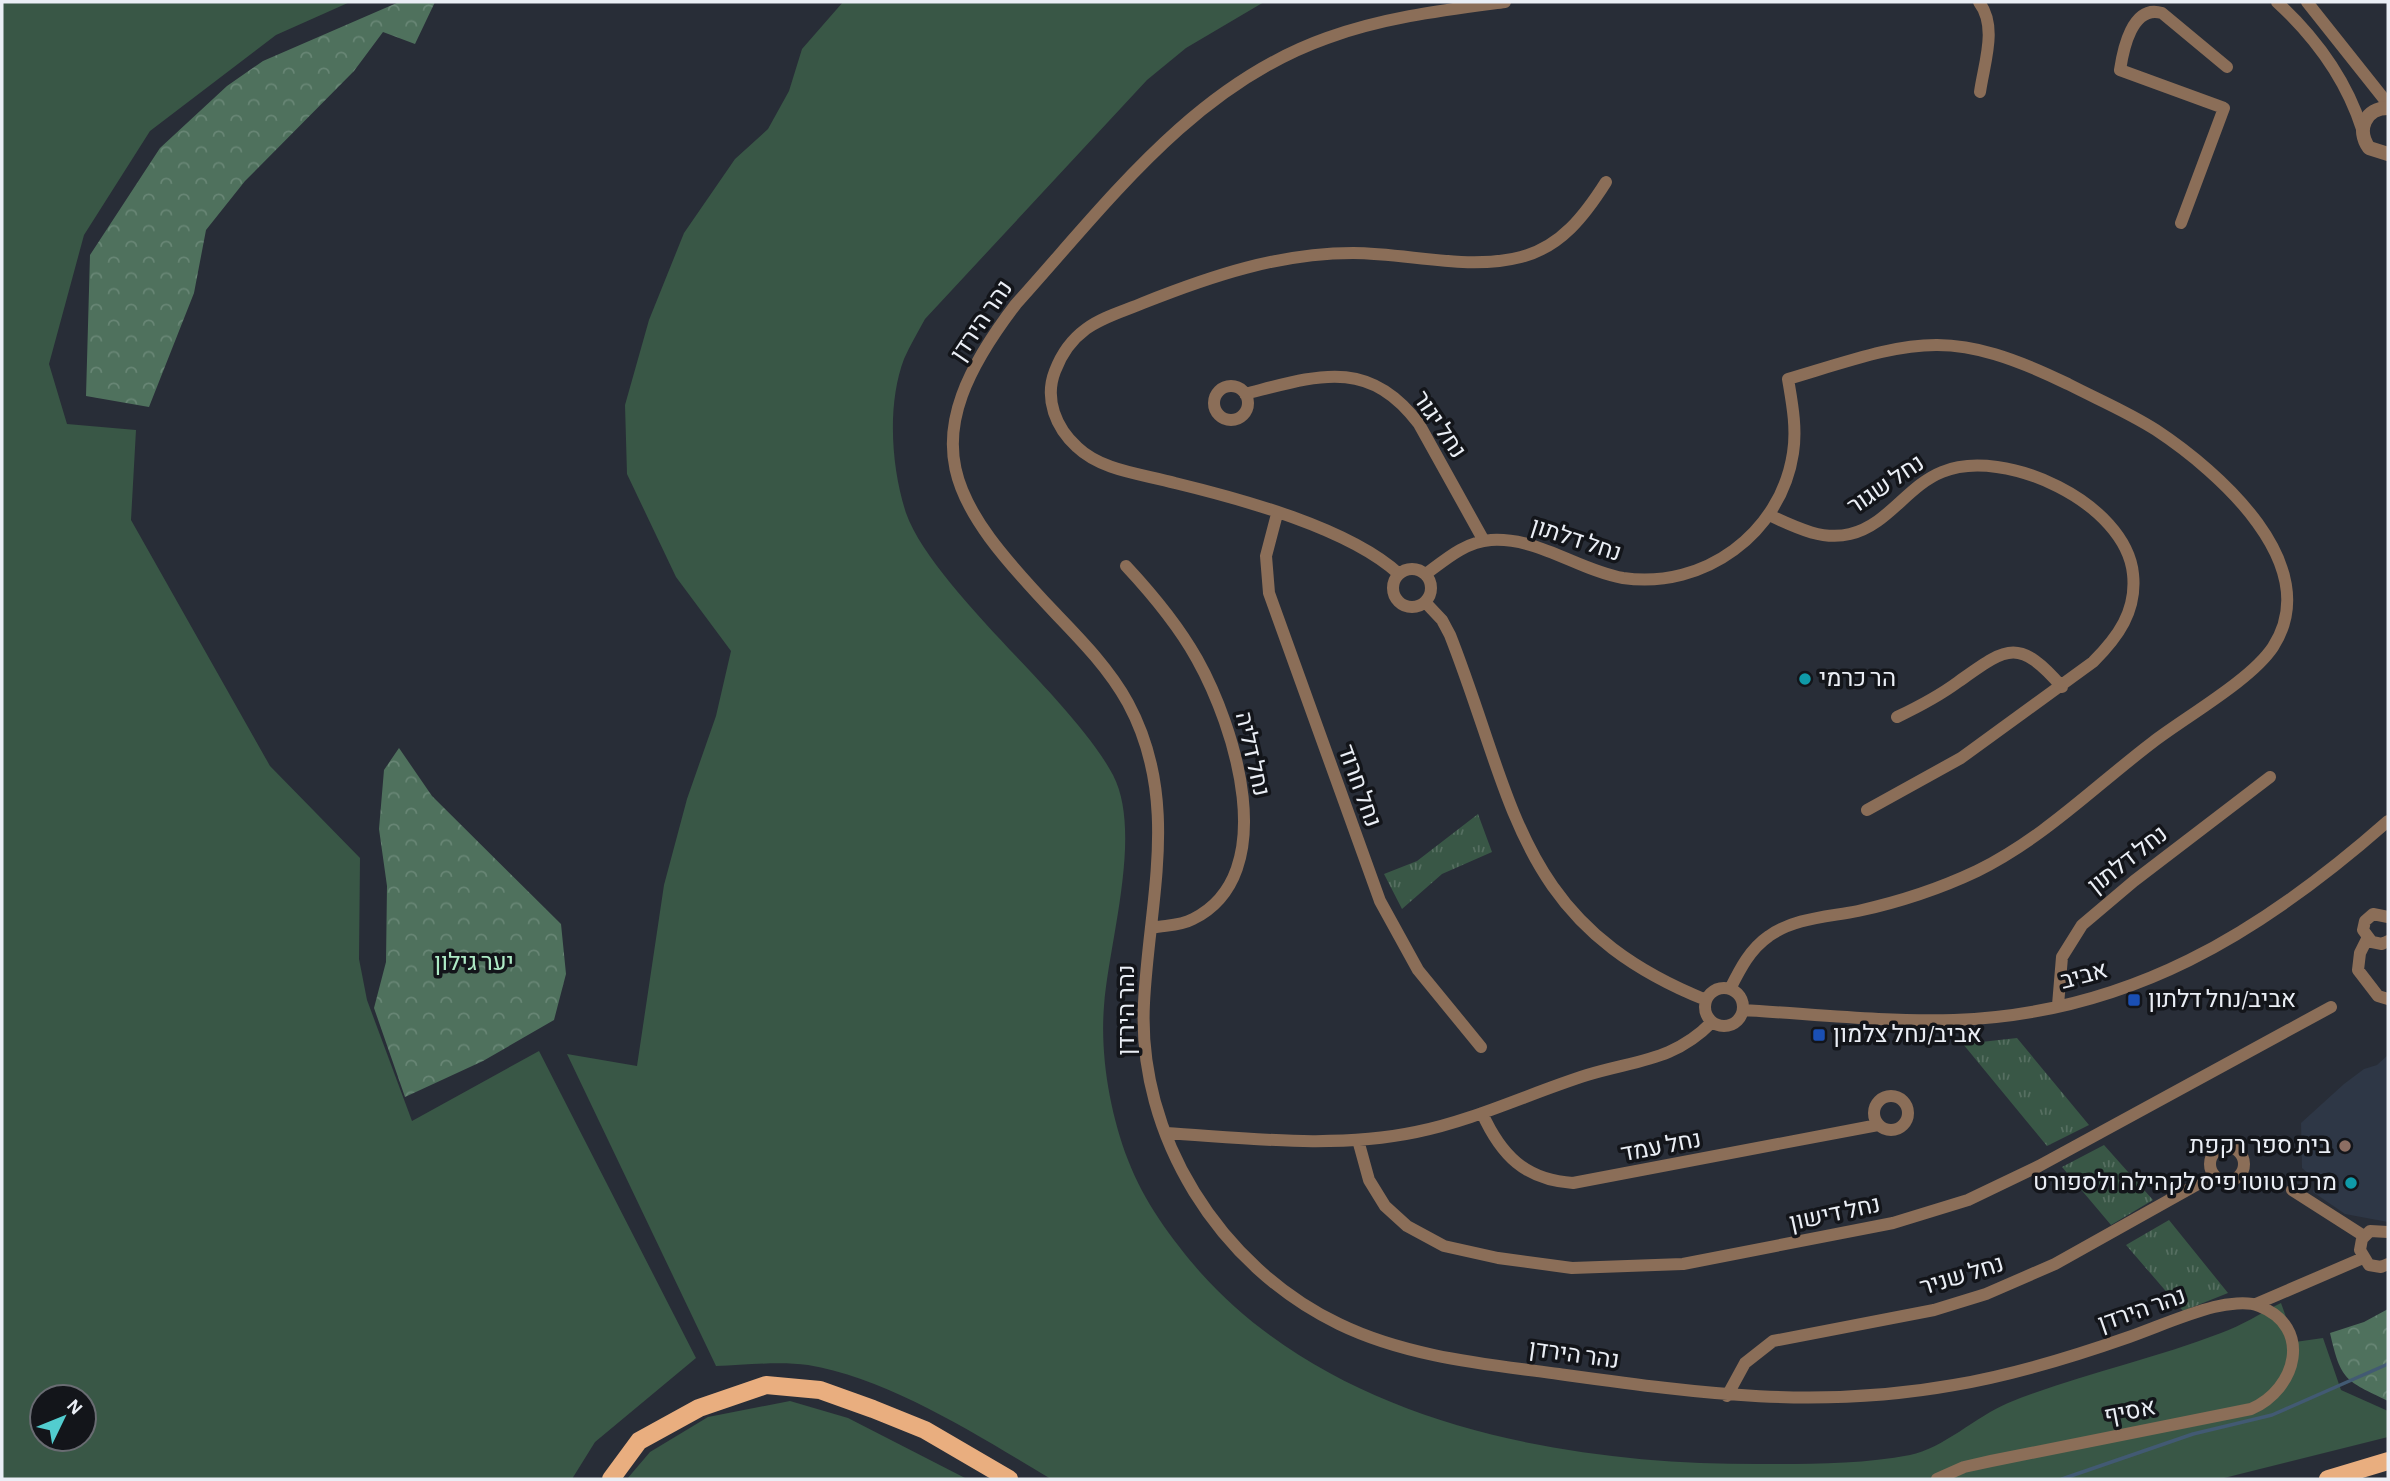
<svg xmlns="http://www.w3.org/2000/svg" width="2390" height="1481" font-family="'Alegreya Sans',Heebo,sans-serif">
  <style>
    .built { fill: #2e3746 }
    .grass { fill: #395746; fill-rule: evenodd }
    .forest { fill: url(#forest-crowns) }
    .park { fill: url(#park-tufts) }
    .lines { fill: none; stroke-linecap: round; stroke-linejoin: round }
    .stream { stroke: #425a73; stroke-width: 3.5 }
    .minor { stroke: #8b6e58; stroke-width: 12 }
    .tertiary { stroke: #8b6e58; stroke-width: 14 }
    .primary { stroke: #e9ae7f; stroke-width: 18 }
    .culture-dot { fill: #0f9aa8; stroke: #13151a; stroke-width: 2.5 }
    .transit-dot { fill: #1a4fb4; stroke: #13151a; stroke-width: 2.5 }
    .education-dot { fill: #8d6e63; stroke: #13151a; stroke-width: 2.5 }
    .labels { text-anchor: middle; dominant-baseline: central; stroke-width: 7; stroke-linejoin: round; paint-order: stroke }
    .street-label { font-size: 24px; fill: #eaeef5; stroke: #13151a }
    .poi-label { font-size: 24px; fill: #eaeef5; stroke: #13151a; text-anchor: start }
    .park-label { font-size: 24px; fill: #aeebc6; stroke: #13151a }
  </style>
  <defs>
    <pattern id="forest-crowns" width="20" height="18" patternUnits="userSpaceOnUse" patternTransform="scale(1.75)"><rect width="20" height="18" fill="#4f715d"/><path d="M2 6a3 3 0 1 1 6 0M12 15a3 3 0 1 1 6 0" fill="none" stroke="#688675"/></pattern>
    <pattern id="park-tufts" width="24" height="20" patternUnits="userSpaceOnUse" patternTransform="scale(1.75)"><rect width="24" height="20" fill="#395746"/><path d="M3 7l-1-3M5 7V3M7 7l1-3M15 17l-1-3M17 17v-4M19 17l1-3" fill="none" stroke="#566f61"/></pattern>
  </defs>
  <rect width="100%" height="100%" fill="#282d37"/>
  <!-- built -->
  <path class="built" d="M2388 1055V1222L2345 1214 2313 1192 2317 1181 2302 1168 2301 1123 2344 1084 2364 1069 2377 1065Z"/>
  <!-- grass -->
  <path class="grass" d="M2 2H350L276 35 150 131 84 235 49 364 67 424 136 430 131 520 270 766 360 858 359 959 367 1000 412 1121 539 1051 696 1358 595 1442 572 1479H2ZM42 1397H84V1439H42Z
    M843 2H1264L1186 48 1147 80 925 319C918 332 910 345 904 359 887 404 891 467 906 513 926 570 1018 655 1060 704 1079 726 1099 749 1113 775 1143 833 1109 941 1104 1006 1100 1056 1110 1113 1128 1160 1144 1202 1171 1238 1200 1272 1338 1426 1568 1465 1765 1464 1813 1464 1864 1464 1910 1455 1942 1449 1977 1416 2008 1403 2077 1375 2151 1360 2221 1333 2241 1326 2261 1313 2281 1303L2295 1342 2323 1338 2341 1390 2388 1411V1437L2220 1479H1051C982 1438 889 1378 808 1365 779 1361 746 1365 716 1366L567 1054 637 1066 664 885 687 799 716 716 731 651 676 577 627 474 625 405 649 320 684 233 735 159 768 129 789 91 802 49Z
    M790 1401 848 1418 967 1479H627L650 1452 708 1417Z"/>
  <!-- forest -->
  <path class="forest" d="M399 2H435L415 44 383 32 354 71 245 181 206 230 194 293 149 407 86 396 90 255 160 148 227 86 263 61Z
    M399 748 432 796 561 924 566 974 554 1020 483 1061 405 1097 374 1008 386 962 387 886 379 829 384 770Z
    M2388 1309V1401C2345 1380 2341 1381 2330 1333L2364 1322Z"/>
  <!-- park -->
  <path class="park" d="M1478 814 1492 852 1442 874 1402 909 1384 874 1417 861Z
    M2017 1038 2089 1125 2047 1146 1963 1044Z
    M2104 1145 2153 1200 2111 1225 2062 1167Z
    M2169 1220 2228 1293 2183 1311 2126 1245Z"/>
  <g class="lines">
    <!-- stream -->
    <path class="stream" d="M2062 1479 2193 1434 2272 1415 2388 1364"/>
    <!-- minor -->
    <path class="minor" d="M1505 2C1445 10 1385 17 1327 38 1194 85 1108 202 1016 304 909 444 948 500 1057 615 1083 642 1110 670 1128 703 1181 801 1149 900 1144 1003 1137 1136 1220 1267 1339 1324 1407 1357 1485 1364 1559 1374 1697 1393 1815 1410 1954 1385 2014 1375 2072 1357 2129 1337 2157 1327 2186 1314 2214 1307 2226 1304 2248 1301 2259 1306 2313 1327 2297 1389 2251 1409L1991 1461 1964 1467 1937 1479
      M1979 2C1998 27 1984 63 1980 92
      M2277 2C2315 37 2346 79 2362 129
      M2307 2 2388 104
      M2181 223 2224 108 2120 70C2123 50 2132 4 2162 13L2227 67
      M1214 403a17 17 0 1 1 34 0a17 17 0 1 1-34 0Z
      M1245 394C1316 376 1368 356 1419 424L1484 541
      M1277 514 1266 556 1269 593 1380 901 1418 970 1481 1047
      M1769 515C1795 527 1822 541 1850 534 1888 525 1907 486 1942 472 2004 446 2126 503 2133 574 2137 611 2118 637 2093 662L1961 758 1867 810
      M1126 566C1153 595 1178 625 1197 659 1234 725 1283 874 1193 919 1180 926 1166 925 1152 928
      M1393 588a19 19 0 1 1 38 0a19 19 0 1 1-38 0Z
      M1399 574C1349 528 1241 499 1175 483 1143 474 1102 471 1077 447 1056 428 1044 399 1055 371 1061 355 1071 340 1086 329 1102 317 1124 311 1143 303 1211 276 1279 253 1353 253 1408 253 1467 271 1521 257 1561 247 1585 215 1606 182
      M1426 574C1446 559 1465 542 1491 540 1538 537 1578 570 1623 578 1704 590 1781 533 1793 453 1797 428 1792 403 1788 379 1912 342 1945 324 2068 384 2097 399 2128 412 2156 430 2218 471 2326 565 2273 647 2251 680 2187 716 2153 742 2095 786 2044 838 1977 871 1939 889 1899 902 1858 911 1828 917 1794 918 1769 936 1750 949 1740 969 1730 989
      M1425 602 1442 620 1450 635C1516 803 1517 924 1706 1000
      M1897 717C1918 707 1939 696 1958 682 2006 648 2018 636 2062 687
      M2388 917 2373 914 2365 921 2363 930 2372 942 2382 944 2388 941
      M2367 939 2360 953 2358 970 2378 996 2388 999
      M1705 1007a19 19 0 1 1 38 0a19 19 0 1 1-38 0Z
      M2058 1005 2062 957 2082 925 2134 881 2270 777
      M1743 1010C1813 1014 1884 1022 1954 1020 2129 1014 2261 933 2388 821
      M1874 1113a17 17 0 1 1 34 0a17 17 0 1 1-34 0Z
      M1482 1113C1501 1155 1525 1180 1573 1183L1878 1125
      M1166 1133C1248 1138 1334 1149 1416 1132 1475 1120 1530 1093 1587 1075 1636 1060 1674 1061 1712 1022
      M1358 1140 1369 1180 1385 1206 1407 1226 1444 1246 1498 1258 1572 1268 1683 1264 1893 1223 1968 1200 2039 1166 2331 1007
      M2210 1164a17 17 0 1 1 34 0a17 17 0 1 1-34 0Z
      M2292 1190 2364 1236
      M2388 1232 2370 1231 2362 1239 2360 1250 2369 1265 2381 1267 2388 1264
      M2256 1304 2363 1258
      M1727 1396 1745 1363 1773 1341 1934 1310 1986 1294 2055 1264 2214 1175"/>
    <!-- tertiary -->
    <path class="tertiary" d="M2388 108C2365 108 2356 130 2369 148L2388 154"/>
    <!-- primary -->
    <path class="primary" d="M611 1479 639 1441 699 1408 766 1385 820 1390 873 1409 925 1430 1009 1479
      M2328 1479 2388 1461"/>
  </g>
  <!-- markers -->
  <g class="culture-dot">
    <circle cx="1805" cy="679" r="7"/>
    <circle cx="2351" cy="1183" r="7"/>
  </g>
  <g class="transit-dot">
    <rect x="2127" y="993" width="14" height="14" rx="3.5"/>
    <rect x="1812" y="1028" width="14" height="14" rx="3.5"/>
  </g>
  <circle class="education-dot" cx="2345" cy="1146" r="7"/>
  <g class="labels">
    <!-- street labels -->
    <g class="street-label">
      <text transform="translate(982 321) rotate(-56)">נהר הירדן</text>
      <text transform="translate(1439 425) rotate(56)">נחל יגור</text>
      <text transform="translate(1886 485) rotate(-34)">נחל שגור</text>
      <text transform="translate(1576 540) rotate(18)">נחל דלתון</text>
      <text transform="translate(1252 754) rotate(77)">נחל דליה</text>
      <text transform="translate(1359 786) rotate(70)">נחל חרוד</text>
      <text transform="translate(2128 860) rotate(-38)">נחל דלתון</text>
      <text transform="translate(2084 976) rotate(-15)">אביב</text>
      <text transform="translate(1127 1010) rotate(-90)">נהר הירדן</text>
      <text transform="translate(1661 1147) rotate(-11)">נחל עמד</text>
      <text transform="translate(1835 1214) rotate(-12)">נחל דישון</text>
      <text transform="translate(1962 1276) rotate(-17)">נחל שניר</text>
      <text transform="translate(2142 1310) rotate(-19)">נהר הירדן</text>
      <text transform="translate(1574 1355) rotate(8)">נהר הירדן</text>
      <text transform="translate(2130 1412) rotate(-11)">אסיף</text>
    </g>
    <!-- poi labels -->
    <g class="poi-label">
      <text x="1819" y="679">הר כרמי</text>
      <text x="2148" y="1000">אביב/נחל דלתון</text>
      <text x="1833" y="1035">אביב/נחל צלמון</text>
      <text x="2331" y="1146" text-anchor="end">בית ספר רקפת</text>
      <text x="2337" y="1183" text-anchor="end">מרכז טוטו פיס לקהילה ולספורט</text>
    </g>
    <!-- park labels -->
    <g class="park-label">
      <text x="474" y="963">יער גילון</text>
    </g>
  </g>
  <!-- border -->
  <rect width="2390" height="1481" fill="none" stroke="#eaeef5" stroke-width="7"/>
  <!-- north arrow -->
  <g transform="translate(63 1418) rotate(47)"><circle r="33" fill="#13151a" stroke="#696c72" stroke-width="2"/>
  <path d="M0-5L12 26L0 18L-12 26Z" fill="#52cdcf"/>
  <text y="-10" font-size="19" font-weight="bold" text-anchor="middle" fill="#eaeef5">N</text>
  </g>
</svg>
